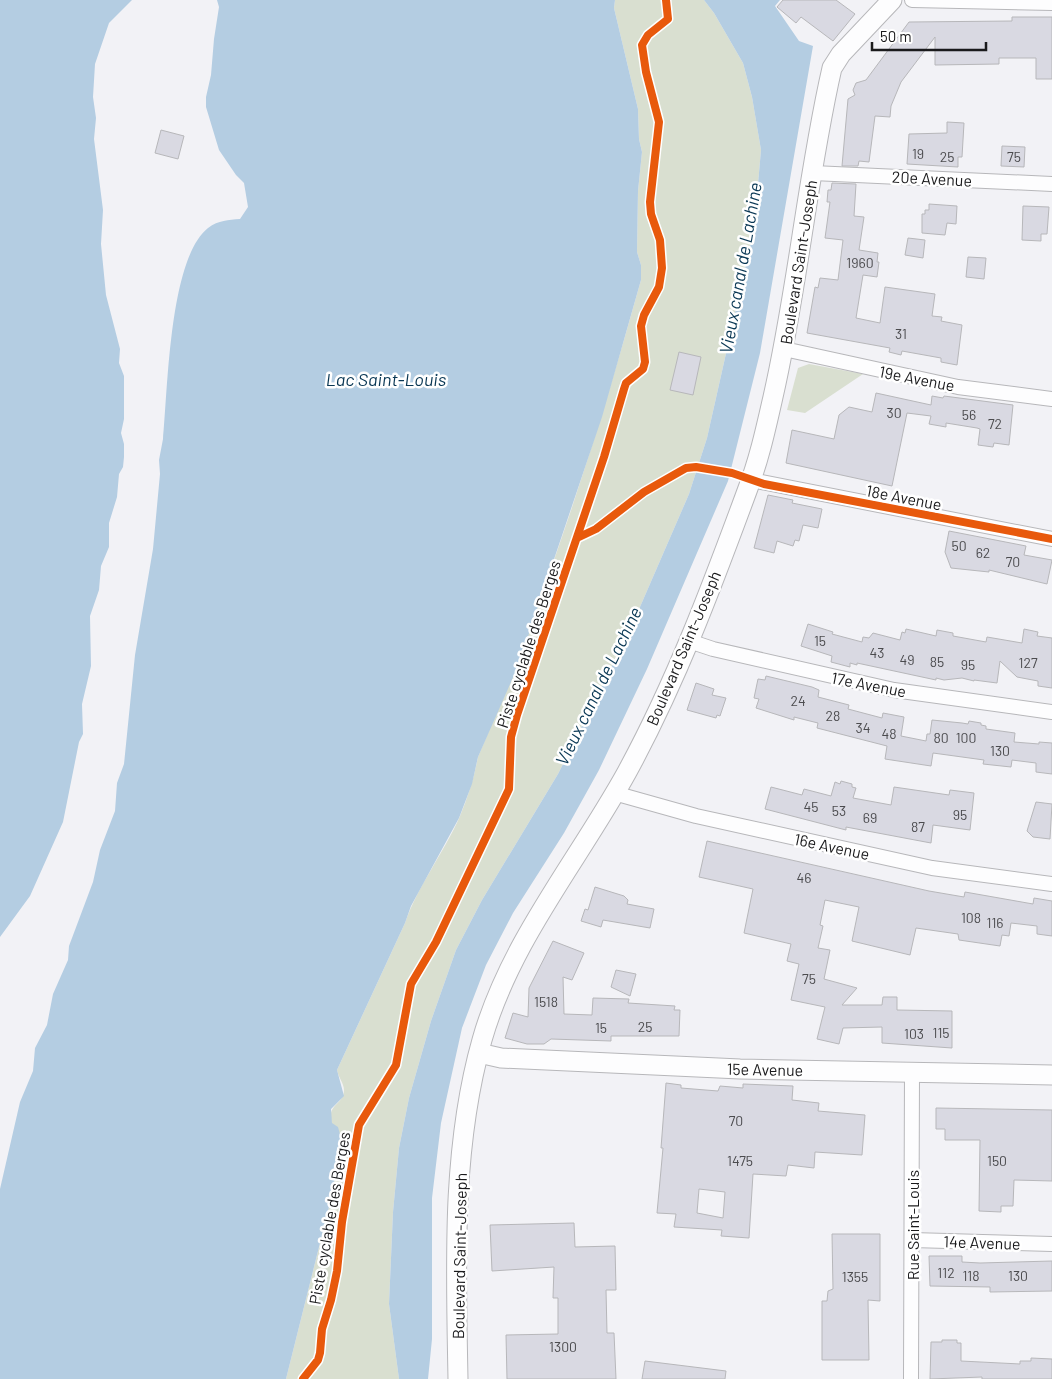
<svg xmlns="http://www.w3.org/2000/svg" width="1052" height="1379" font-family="Barlow,sans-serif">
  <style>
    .green { fill: #d9dfd0 }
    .water { fill: #b4cde2 }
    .building { fill: #d9d9e2; stroke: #b7b7ba; fill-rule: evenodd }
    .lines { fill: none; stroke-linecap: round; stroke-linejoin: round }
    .street-casing { stroke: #b7b7ba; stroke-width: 16 }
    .secondary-casing { stroke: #b7b7ba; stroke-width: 21 }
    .street { stroke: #fdfdfe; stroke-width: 14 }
    .secondary { stroke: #fdfdfe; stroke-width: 19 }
    .cycleway-casing { stroke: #fff; stroke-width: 11 }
    .cycleway { stroke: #e8590c; stroke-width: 8 }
    .labels { text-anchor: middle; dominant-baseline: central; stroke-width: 5; stroke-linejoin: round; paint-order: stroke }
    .number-label { font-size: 14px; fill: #4b4b4e }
    .street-label { font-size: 16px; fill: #1a1a1c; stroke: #fff }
    .water-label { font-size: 18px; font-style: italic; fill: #093754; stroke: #fff }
  </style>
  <rect width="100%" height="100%" fill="#f2f2f6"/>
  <!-- green -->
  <path class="green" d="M615 0H704L714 13 743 63 752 97 761 150 754 229 707 438 689 494 630 630 558 774 482 900 456 950 431 1021 409 1098 399 1148 393 1212 389 1304 399 1379H286L330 1203 332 1123C326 1104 344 1105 344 1090 344 1083 338 1077 337 1070L405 923C418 885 444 853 460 816 468 797 474 778 478 757 544 602 596 442 641 280V265L637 252 638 191 642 152 639 139 638 109 614 8Z
    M809 364 863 374 805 413 787 410 798 368Z"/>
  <!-- water -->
  <path class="water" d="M0 0H132L109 23 95 64 93 97 96 118 94 139 103 210 101 244 106 295 120 349 119 363 124 376V419L121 433 124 444V457L123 467 119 474 117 497 109 523V547L101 566 99 590 90 616 91 666 82 704 83 734 79 742 63 822 30 896 0 937Z
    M217 0H615L614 8 638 109 639 139 642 152 638 191 637 252 641 265V280L602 417 518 666 478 757 472 784 459 818 411 906 405 923 337 1070 344 1096 331 1109 332 1123 338 1127 341 1138 340 1151 330 1203 286 1379H0V1189L20 1102 33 1071 35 1048 47 1025 53 994 68 960 69 946 93 882 100 850 115 811 117 783 124 764 135 655 153 549 160 474 159 460 163 439C168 390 169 259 208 228 219 220 228 220 240 219L248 207 244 183 236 175 219 150 206 107V97L211 75 214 39 219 7Z
    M704 0H780L775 6 799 41 813 46 760 353 728 481 647 669 599 770 564 833 513 913 486 965 462 1028 441 1123 432 1198V1339L428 1379H399L389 1304 393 1212 399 1148 409 1098 431 1021 456 950 482 900 558 774 630 630 689 494 707 438 754 229 761 150 752 97 743 63 714 13Z"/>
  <!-- building -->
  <path class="building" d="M783 0H836L855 14 833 41 801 17 796 23 777 7Z
    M1012 17H1052V79H1036V58H999V64L935 65V37L901 82 891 106 890 117 875 116 869 162 859 161 858 166H842L848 99 855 95 853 90 856 83 866 80 909 22 1012 21Z
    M947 122 964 123 962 157H958V167L907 164 909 134 947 133Z
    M161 130 184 136 178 159 155 153Z
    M1002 146 1025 147 1024 167 1001 166Z
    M832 183 856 184 854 216 864 217 859 250 878 253 877 262H879L877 277 863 275 856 318 880 323 885 287 935 294 932 316 942 317 941 321 962 325 957 365 941 362V358L902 351 901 355 889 352 890 348 807 333 815 287 818 288 820 278 838 280 843 240 825 238 830 202H827L828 190H831Z
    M929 204 957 206 956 224 947 223 945 235 922 233V214H925V210H929Z
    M1023 206 1049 207 1047 234H1041V241L1022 240Z
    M908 238 925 240 923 258 905 255Z
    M968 257 986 258 984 279 966 277Z
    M679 352 701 357 693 395 670 390Z
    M876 393 931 405 932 396 943 398 944 396 1013 405 1009 445 994 443 993 447 978 445 980 429 977 428 946 423V427L929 424 931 416 907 413 892 486 786 463 792 430 834 439 839 415 849 407 872 412Z
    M768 495 793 500 792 503 822 509 818 528 803 525 799 541 795 540 793 546 777 541 774 553 754 548Z
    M949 531 1026 546 1024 555 1052 560 1047 584 989 570V572L951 568 945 552Z
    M808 624 833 632 832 634 862 642 863 637 869 638 873 633 900 640 902 632 905 633 906 629 936 636 937 630 953 633V636L986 642 987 637 1022 643 1024 629 1038 632 1037 636 1052 638V688L1038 686V681L1017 677 1000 661 997 683 974 680V681L962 678 944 680 936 678V680L857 663V665L850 663V667L831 662 832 656 801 646Z
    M766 676 812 687 819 690 818 697 849 705 848 709 882 718 883 713 904 717 901 736 926 741 927 734H930L932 720 962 723 968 724 969 721 981 723V725L986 726V729L1015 733 1014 742 1039 744V742L1052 743V774L1036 772V763L1012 760 1011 767 983 764 984 760 933 753 931 766 885 759 887 746 817 728 818 723 794 717V720L756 708 759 699 754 698 758 679 765 680Z
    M696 683 714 689 712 695 726 698 720 716 717 715 716 718 687 710Z
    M841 781 852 784V787L856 788 853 798 891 805 894 787 949 795 950 790 974 793 970 830 933 825 931 843 846 827V830L765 809 771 787 802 795 804 789 831 796 835 782 840 784Z
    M1036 802 1052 804 1050 839 1033 837 1027 831Z
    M707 841 929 891 964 897 965 892 1033 904 1034 898 1052 901V936L1037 934V926L1011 923 1009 936 1002 935 1000 946 959 940 958 934 916 928 910 955 852 941 859 907 825 900 820 925 823 926 818 948 830 950 824 979 857 988 842 1005H882L883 997H897V1010L952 1011V1048L882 1043V1027L843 1028 839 1044 817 1039 825 1007 791 1000 799 964 787 961 791 944 744 933 753 889 699 877Z
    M595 887 624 896 628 900 627 904 654 909 650 928 603 920 601 927 581 921 585 909 588 910Z
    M553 941 584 953 572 980 563 977 564 1014 592 1015 593 998 629 999 628 1003 675 1006 674 1010H680L679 1036H611V1041L551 1039 544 1044H527L505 1038 513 1013 528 1017 529 988Z
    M616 970 636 974 630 996 611 987Z
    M666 1083 681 1085V1088L718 1091 720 1086 743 1088V1084L793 1086 792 1100 819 1103 818 1111 865 1115 862 1155 815 1152 814 1168 788 1165 786 1176 753 1174 749 1238 721 1236 722 1230 674 1227 676 1214 657 1213 663 1148H661ZM699 1189 725 1192 723 1218 697 1213Z
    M936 1108 1052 1110V1181L1014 1180 1013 1206H1001V1212L979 1211 980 1140H945V1129H936Z
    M574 1223 575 1247 615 1246 616 1290H606L607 1333H614L616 1379H507L506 1335 558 1334V1298H553L554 1267 492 1271 490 1225Z
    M832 1234H880V1301L868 1300 869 1360H822V1301H827L828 1291 833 1289Z
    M929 1256H962V1262L980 1263 1052 1261V1291L990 1292V1287L930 1286Z
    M942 1340H957V1343H961V1361L1020 1364V1361H1031V1358L1052 1359V1379H982V1377L930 1379 931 1342H942Z
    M645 1361 726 1371 725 1379H642Z"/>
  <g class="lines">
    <defs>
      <path id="street" d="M912 0 1052 3
        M813 173 1052 184
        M784 349 958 387 1052 399
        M751 480 1052 539
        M689 641 713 649 894 690 1052 712
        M614 793 696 816 932 868 1052 884
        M912 1240 1052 1244
        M911 1379 912 1071"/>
      <path id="secondary" d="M479 1053 501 1058 740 1069 1052 1075
        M458 1379C456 1267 451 1149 482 1040 510 941 578 861 627 772 676 682 712 586 747 491 759 460 766 428 773 397 798 288 807 177 832 68L841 54 892 0"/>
    </defs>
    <!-- street casing -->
    <use href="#street" class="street-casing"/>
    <!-- secondary casing -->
    <use href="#secondary" class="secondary-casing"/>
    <!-- street -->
    <use href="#street" class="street"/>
    <!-- secondary -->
    <use href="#secondary" class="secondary"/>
    <defs>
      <path id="cycleway" d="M577 538 596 529 644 492 686 468 696 467 732 473 764 484 1052 539
        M303 1379 318 1360 320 1353 322 1329 331 1300 337 1271 342 1222 359 1125 396 1065 411 984 436 942 509 789 511 737 517 715 604 457 624 389 626 383 643 369 645 362 641 326 644 315 659 287 662 268 660 240 651 214 650 202 659 122 646 72 642 45 648 35 668 19 666 0"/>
    </defs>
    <!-- cycleway casing -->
    <use href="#cycleway" class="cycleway-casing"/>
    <!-- cycleway -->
    <use href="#cycleway" class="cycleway"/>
  </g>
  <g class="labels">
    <!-- number labels -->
    <g class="number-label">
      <text x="918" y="153">19</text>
      <text x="947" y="156">25</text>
      <text x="1014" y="156">75</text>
      <text x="860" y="262">1960</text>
      <text x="901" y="333">31</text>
      <text x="894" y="412">30</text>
      <text x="969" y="414">56</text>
      <text x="995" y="423">72</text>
      <text x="959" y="545">50</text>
      <text x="983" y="552">62</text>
      <text x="1013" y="561">70</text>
      <text x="820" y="640">15</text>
      <text x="877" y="652">43</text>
      <text x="907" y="659">49</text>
      <text x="937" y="661">85</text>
      <text x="1028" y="662">127</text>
      <text x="968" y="664">95</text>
      <text x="798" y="700">24</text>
      <text x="833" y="715">28</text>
      <text x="863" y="727">34</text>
      <text x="889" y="733">48</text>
      <text x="941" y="737">80</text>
      <text x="966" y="737">100</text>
      <text x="1000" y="750">130</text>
      <text x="811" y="806">45</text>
      <text x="839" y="810">53</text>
      <text x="960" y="814">95</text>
      <text x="870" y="817">69</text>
      <text x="918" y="826">87</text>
      <text x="804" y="877">46</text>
      <text x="971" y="917">108</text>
      <text x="995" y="922">116</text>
      <text x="809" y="978">75</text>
      <text x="546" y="1001">1518</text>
      <text x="645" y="1026">25</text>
      <text x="601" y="1027">15</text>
      <text x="941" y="1032">115</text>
      <text x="914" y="1033">103</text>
      <text x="736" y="1120">70</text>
      <text x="740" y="1160">1475</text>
      <text x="997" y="1160">150</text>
      <text x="946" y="1272">112</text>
      <text x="971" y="1275">118</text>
      <text x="1018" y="1275">130</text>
      <text x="855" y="1276">1355</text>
      <text x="563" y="1346">1300</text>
    </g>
    <!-- street labels -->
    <g class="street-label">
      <text transform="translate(932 178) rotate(3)">20e Avenue</text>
      <text transform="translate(798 262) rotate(-81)">Boulevard Saint-Joseph</text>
      <text transform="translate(917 378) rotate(11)">19e Avenue</text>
      <text transform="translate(904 497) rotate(11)">18e Avenue</text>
      <text transform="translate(528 644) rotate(-72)">Piste cyclable des Berges</text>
      <text transform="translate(683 648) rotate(-67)">Boulevard Saint-Joseph</text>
      <text transform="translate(869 684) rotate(11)">17e Avenue</text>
      <text transform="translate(832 846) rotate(12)">16e Avenue</text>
      <text transform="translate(765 1069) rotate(1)">15e Avenue</text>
      <text transform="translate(329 1218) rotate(-80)">Piste cyclable des Berges</text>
      <text transform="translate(912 1225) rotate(-90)">Rue Saint-Louis</text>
      <text transform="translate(982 1242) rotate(2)">14e Avenue</text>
      <text transform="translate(459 1256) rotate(-89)">Boulevard Saint-Joseph</text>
    </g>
    <!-- water labels -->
    <g class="water-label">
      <text transform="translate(740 268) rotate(-80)">Vieux canal de Lachine</text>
      <text x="386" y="379">Lac Saint-Louis</text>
      <text transform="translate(598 686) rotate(-64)">Vieux canal de Lachine</text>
    </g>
  </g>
  <!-- scale -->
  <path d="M872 42v8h114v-8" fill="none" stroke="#1a1a1c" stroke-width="2.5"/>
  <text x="880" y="42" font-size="15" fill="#1a1a1c" stroke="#ffffff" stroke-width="4" paint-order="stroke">50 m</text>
</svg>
